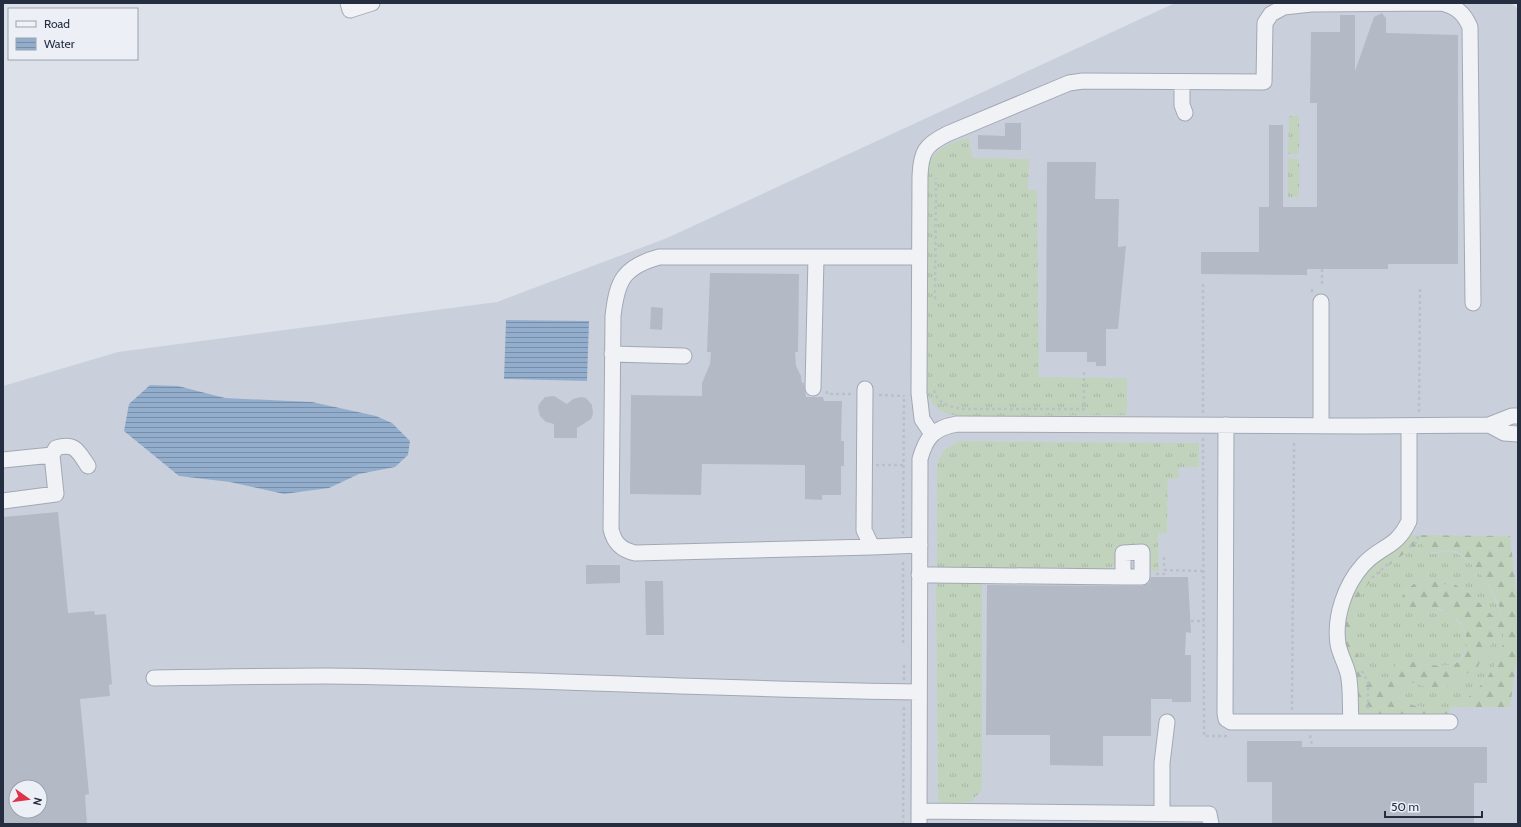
<svg xmlns="http://www.w3.org/2000/svg" width="1521" height="827" font-family="Cabin,sans-serif">
  <style>
    .built { fill: #cad0db; fill-rule: evenodd }
    .grass { fill: url(#grass-tufts) }
    .forest { fill: url(#forest-firs); fill-rule: evenodd }
    .water { fill: url(#water-rules) }
    .building { fill: #b3bac6; fill-rule: evenodd }
    .lines { fill: none; stroke-linecap: round; stroke-linejoin: round }
    .minor-casing { stroke: #a2a8b3; stroke-width: 17 }
    .path { stroke: #bbbfc7; stroke-width: 2.5; stroke-dasharray: 3 3; stroke-linecap: butt }
    .minor { stroke: #f0f2f6; stroke-width: 15 }
  </style>
  <defs>
    <pattern id="grass-tufts" width="24" height="20" patternUnits="userSpaceOnUse"><rect width="24" height="20" fill="#c2d3bd"/><path d="M3 7l-1-3M5 7V3M7 7l1-3M15 17l-1-3M17 17v-4M19 17l1-3" fill="none" stroke="#a7b5a4"/></pattern>
    <pattern id="forest-firs" width="22" height="20" patternUnits="userSpaceOnUse"><rect width="22" height="20" fill="#c2d3bd"/><path d="M5 1l3.5 6h-7zM16 11l3.5 6h-7z" fill="#a7b5a4"/></pattern>
    <pattern id="water-rules" width="6" height="5" patternUnits="userSpaceOnUse"><rect width="6" height="5" fill="#93aecd"/><path d="M0 2.5h6" fill="none" stroke="#788ea8"/></pattern>
  </defs>
  <rect width="100%" height="100%" fill="#dde1e9"/>
  <!-- built -->
  <path class="built" d="M1175 3H1511L1518 9V824H3V386L118 352 497 302 667 238ZM16 787H40V811H16Z"/>
  <!-- grass -->
  <path class="grass" d="M1289 116H1299V154H1288Z
    M969 138 972 158 1029 159 1028 190H1037L1039 377 1127 378V415L959 416C943 415 933 408 927 393L928 166C935 147 952 142 969 138Z
    M1288 158 1299 159V197H1288Z
    M959 441 1199 443V467H1179V478L1168 479 1167 533 1158 534 1159 571H1151L1150 548H1117L1116 555 1117 563 1108 570 937 569V464L943 451Z
    M1419 544H1423L1432 554 1452 551 1463 557 1477 569 1489 587 1503 618H1495L1470 594 1451 582 1444 585C1440 584 1438 582 1435 581 1419 575 1402 588 1402 604L1433 607 1451 615 1461 625 1465 633 1467 646 1461 658 1451 665 1439 666 1398 661 1387 679V690L1381 691C1375 682 1368 677 1363 667 1352 645 1349 612 1363 591 1374 575 1403 554 1419 544Z
    M943 581 982 582V790L971 802 943 804 938 800 936 585Z
    M1502 630C1509 646 1492 673 1481 685 1475 692 1464 700 1460 707 1440 708 1414 711 1398 697L1400 689 1406 681C1419 684 1437 692 1450 685 1459 680 1466 672 1477 669L1481 659 1488 654C1489 646 1495 635 1502 630Z"/>
  <!-- forest -->
  <path class="forest" d="M1410 535 1510 536 1518 607V651L1510 707H1460C1464 700 1475 692 1481 685 1491 675 1509 644 1502 630 1495 635 1489 646 1488 654L1481 659 1477 669C1466 672 1459 680 1450 685 1437 692 1419 684 1406 681L1400 689 1398 697C1410 708 1434 710 1450 707L1448 717H1357L1342 630 1351 594 1367 570 1385 556 1399 548ZM1419 544H1423L1424 550C1438 556 1446 547 1457 552 1473 560 1493 589 1499 606 1500 610 1501 614 1503 618H1495L1470 594 1451 582 1444 585C1436 583 1431 578 1423 580 1412 582 1392 600 1406 609 1415 609 1425 605 1434 607 1443 609 1456 617 1462 625 1470 639 1469 662 1450 665 1432 668 1415 660 1398 661L1387 679V690L1381 691C1375 682 1368 677 1363 667 1352 645 1349 612 1363 591 1374 575 1403 554 1419 544Z"/>
  <!-- water -->
  <path class="water" d="M506 320 589 321 587 381 504 379Z
    M150 385 178 386 225 398 312 402 376 416 392 423 410 441 408 455 395 467 359 474 329 488 284 494 230 482 179 476 124 431 129 404Z"/>
  <!-- building -->
  <path class="building" d="M1382 13 1386 18V33L1458 35V264H1388V269H1307V275L1201 274V252H1259V207H1269V125H1283V207H1317V103H1310L1311 32H1340V15H1355V71L1374 17Z
    M1005 123H1021V150L978 149V135L1005 136Z
    M1047 162H1096L1095 199H1119L1118 247 1126 246 1118 329H1106V366H1096V362H1087V352H1046Z
    M710 273 799 274 798 352H795L796 366 801 376 802 383H804L806 397H823L824 401H842L841 441H844V466H841V495H822V500L805 499V465L702 464 701 495 630 494 631 395 702 396V383L710 364 711 352H707Z
    M651 307 663 308 662 330 650 329Z
    M554 396 567 404 573 399 581 397 586 398 592 405 593 414 591 419 577 428V438H554V424L546 422 540 416 538 408 539 404 545 397Z
    M58 512 68 613 94 611 95 615 106 614 112 684 109 685 110 696 80 699 89 794 85 795 87 824H3V517ZM16 787H40V811H16Z
    M586 565H620V583L586 584Z
    M1151 577H1188L1191 633 1186 632 1185 655H1191V702H1172V699H1151V736H1103V766L1050 765V735H986L987 585 1142 586 1149 583Z
    M645 581H663L664 635H646Z
    M1247 741H1302V747H1487V783H1474V824H1272V782H1247Z"/>
  <g class="lines">
    <defs>
      <path id="minor" d="M348 3 350 10 372 3
        M1182 82V105L1185 113
        M612 354 684 356
        M813 388 816 257
        M865 389 864 530 872 547 920 545
        M1226 425 1225 713 1226 719 1231 722H1450
        M1489 425 1504 433 1518 434
        M1321 426V302
        M932 434 922 419 919 393 920 176C921 152 925 145 947 134L1069 83 1083 81 1264 82 1265 23 1271 14 1284 7 1311 4 1440 3C1456 6 1464 13 1470 27L1473 303
        M3 460 52 455
        M3 501 56 494 52 455 56 448C75 442 78 451 88 466
        M872 547 635 553C621 550 614 543 611 529L613 316C617 281 623 267 659 257H919
        M919 575H933L1123 577H1142V552L1123 553V577
        M154 678C212 677 270 676 327 676 525 678 722 690 919 692
        M1351 722C1350 708 1351 693 1349 679 1348 667 1340 656 1338 644 1334 617 1345 585 1363 565 1381 545 1396 549 1409 521V426
        M919 811 1209 814 1211 824
        M1162 813V763L1167 722
        M919 824 920 459C926 437 934 428 957 424L1364 426 1489 425 1512 416H1518"/>
    </defs>
    <!-- minor casing -->
    <use href="#minor" class="minor-casing"/>
    <!-- path -->
    <path class="path" d="M1322 269V286
      M1203 284V413
      M1312 292V286
      M935 299 936 178
      M934 390C937 404 951 407 963 409H1084V369
      M827 391V394H852
      M879 395 904 396
      M1419 412 1420 288
      M1203 438 1204 736H1227
      M876 465H904
      M903 534 904 395
      M1409 547 1416 543 1419 533
      M1164 557V570
      M1156 574H1164V570L1204 571
      M1372 578 1389 563
      M1191 621H1204
      M903 643V559
      M1362 671 1368 682V710
      M904 680V664
      M1292 710 1294 440
      M1310 735 1312 745
      M903 824 904 705"/>
    <!-- minor -->
    <use href="#minor" class="minor"/>
  </g>
  <!-- border -->
  <rect width="1521" height="827" fill="none" stroke="#252e41" stroke-width="8"/>
  <!-- legend -->
  <rect x="8" y="8" width="130" height="52" fill="#ecf0f6" stroke="#9ca2ae"/>
  <rect x="16" y="21" width="20" height="6" fill="#f0f2f6" stroke="#9ca2ae"/>
  <text x="44" y="28" font-size="12" fill="#252e41">Road</text>
  <rect x="16" y="38" width="20" height="12" fill="url(#water-rules)" stroke="#9ca2ae"/>
  <text x="44" y="48" font-size="12" fill="#252e41">Water</text>
  <!-- north arrow -->
  <g transform="translate(28 799) rotate(104)"><circle r="19" fill="#ecf0f6" stroke="#9ca2ae"/>
  <path d="M0-3L7 15L0 10L-7 15Z" fill="#dd324a"/>
  <text y="-6" font-size="11" font-weight="bold" text-anchor="middle" fill="#252e41">N</text>
  </g>
  <!-- scale -->
  <path d="M1385 811v6h97v-6" fill="none" stroke="#252e41" stroke-width="2"/>
  <text x="1391" y="811" font-size="12" fill="#252e41" stroke="#ecf0f6" stroke-width="3" paint-order="stroke">50 m</text>
</svg>
